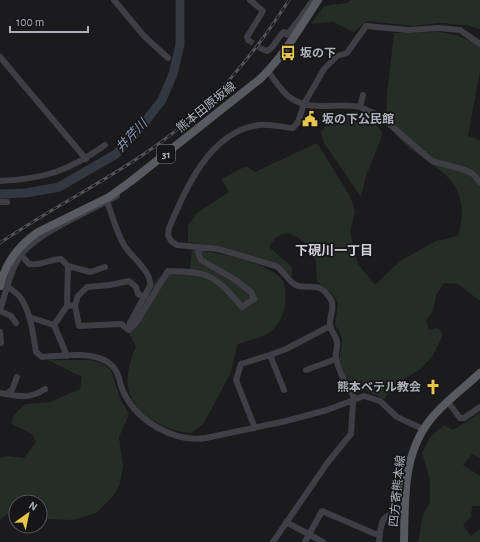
<svg xmlns="http://www.w3.org/2000/svg" width="480" height="542" font-family="'Alegreya Sans','Noto Sans JP',sans-serif">
  <style>
    .green { fill: #252d27 }
    .lines { fill: none; stroke-linecap: round; stroke-linejoin: round }
    .river { stroke: #313841; stroke-width: 9 }
    .minor-tunnel { stroke: #38393d; stroke-width: 6; stroke-dasharray: 6 3; stroke-linecap: butt }
    .minor { stroke: #3e3e44; stroke-width: 6 }
    .major { stroke: #585961; stroke-width: 8 }
    .rail-casing { stroke: #53545b; stroke-width: 3 }
    .rail { stroke: #161618; stroke-width: 1.5; stroke-dasharray: 4.5; stroke-linecap: butt }
    .labels { text-anchor: middle; dominant-baseline: central; stroke-width: 3.5; stroke-linejoin: round; paint-order: stroke }
    .shield { fill: #161618; stroke: #80828a; stroke-width: 1 }
    .shield-label { font-size: 11px; font-weight: bold; fill: #aeb1bb }
    .poi-label { font-size: 12px; font-weight: bold; fill: #aeb1bb; stroke: #161618; text-anchor: start }
    .street-label { font-size: 12px; fill: #aeb1bb; stroke: #161618 }
    .water-label { font-size: 13px; font-style: italic; fill: #889ab3; stroke: #161618 }
    .neighbourhood-label { font-size: 13px; font-weight: bold; fill: #cfd0d8; stroke: #161618 }
  </style>
  <rect width="100%" height="100%" fill="#1b1b1d"/>
  <!-- green -->
  <path class="green" d="M351 0H480V29L466 25 439 23 413 26 367 21 354 32 333 22 311 24 324 6 347 3Z
    M437 32C454 33 466 38 480 47V71L468 136 480 140V301L458 284 444 283 436 295 433 311 426 320 429 330 438 328 443 335 432 357 418 371 405 378 392 389 384 399 365 390 357 393C353 386 343 375 341 366 336 348 350 345 335 325L338 303 332 294 317 281C316 274 317 266 315 259 311 246 291 225 277 237 274 239 271 244 269 247L292 267V277L277 264 217 247 188 242V225L197 213 229 192 221 179 246 166 255 172 317 143 350 196 355 211 350 232 358 264 375 285 400 261 436 241 458 236C480 162 404 168 387 118 384 109 393 47 394 33Z
    M333 113C353 113 371 114 382 133L381 139 366 176 361 197 324 143 321 133Z
    M192 250C213 251 272 263 283 281 286 287 286 299 285 305 284 314 278 326 271 331 260 340 248 339 237 345L231 372 204 423 192 433C169 432 136 417 129 391 125 378 130 359 136 347L129 333 150 288 167 268 190 269Z
    M48 360H89L102 363 111 370 120 398 129 414 119 437 123 466 120 484 114 495 96 513 73 520 44 519 40 518V502H16V512L12 510 0 520V458L7 456 24 458 36 442 32 434 11 424 14 415 25 404 50 402 80 389 82 377Z
    M480 413V458L472 454 463 465 480 476V506H472L471 517 463 525 471 536 480 529V542H418C423 525 418 518 430 504V480L422 453 431 436 444 425 453 430Z"/>
  <g class="lines">
    <!-- river -->
    <path class="river" d="M0 194 26 193 59 187 116 154 137 132 162 100 173 74 180 45V0"/>
    <!-- minor-tunnel -->
    <path class="minor-tunnel" d="M248 40 262 49"/>
    <!-- minor -->
    <path class="minor" d="M114 0 144 36 168 58
      M301 17 313 0
      M248 40 247 37 263 11 250 0
      M262 49 267 51C275 48 277 37 284 32L287 35 301 17H306
      M0 57 86 159
      M268 71C283 93 292 107 322 106 336 106 346 104 360 107L363 95
      M360 107 380 116 432 161 465 170 473 174 480 182
      M0 181C44 179 69 171 105 145
      M0 202H7
      M21 255 29 264C45 266 47 259 61 259L68 266 67 306 54 325 67 356
      M68 266 90 272 105 267
      M8 286C11 290 17 293 20 297 31 312 33 334 36 352L42 357C63 356 87 351 106 361 122 371 117 381 125 395 139 422 175 443 206 438L286 421 327 410 364 396 380 401 397 417 423 429
      M75 305 78 296 87 287 110 285 129 281 136 287 138 294 145 297
      M67 306 75 305 79 326 121 324 129 330 130 323 150 286C152 271 131 257 124 245 116 232 113 216 107 202
      M0 310C6 293 9 273 19 258 33 234 91 211 117 196
      M0 311 11 316 16 323
      M29 317 54 325
      M129 330 136 323 168 271C211 272 214 275 242 307L254 299 251 292 234 279 201 260 196 247
      M0 332 1 343
      M306 370 336 359
      M284 390 270 355 286 349 330 326
      M0 393C19 396 28 400 45 389
      M6 394 12 390 17 377
      M355 399C348 386 338 373 336 357 335 352 338 348 337 342 336 336 331 331 330 325 329 316 336 307 330 298 318 281 313 289 298 286 291 285 283 270 276 266L218 249 177 245 171 241 168 235 169 228C186 188 210 131 259 125 270 124 282 127 293 128L298 122 304 104 324 69 337 56 347 53 366 26 409 30 439 28 460 30 480 44
      M448 402 460 418H464L480 407
      M255 428 236 380 241 364 270 355
      M286 522 323 542
      M273 542 328 462 351 434 353 401
      M305 542 322 511 380 536
      M379 542C381 521 381 512 405 514"/>
    <!-- major -->
    <path class="major" d="M0 286C5 264 19 245 38 232L109 197 130 182 260 79C284 56 300 27 318 0
      M404 542C405 496 402 448 437 412 450 398 466 386 480 373"/>
    <defs>
      <path id="rail" d="M0 243C51 208 107 181 157 145 212 106 253 56 289 0"/>
    </defs>
    <!-- rail casing -->
    <use href="#rail" class="rail-casing"/>
    <!-- rail -->
    <use href="#rail" class="rail"/>
  </g>
  <!-- icons -->
  <defs>
    <symbol id="bus-bare" viewBox="-9 -9 18 18"><path d="M-5-6H5V4H4V6H2V4H-2V6H-4V4H-5ZM-3.5-4V0h7V-4ZM-3.5 1.2v1.5H-2V1.2ZM2 1.2v1.5H3.5V1.2Z" fill="#e7c649" stroke="#161618" stroke-width="2.5" paint-order="stroke"/></symbol>
    <symbol id="civic-bare" viewBox="-9 -9 18 18"><path d="M-.6-6.5H3V-4.5H.6V-3L4-1V1h2V6H-6V1h2V-1L-.6-3ZM-1.2 2.5V6h2.4V2.5Z" fill="#e7c649" stroke="#161618" stroke-width="2.5" paint-order="stroke"/></symbol>
    <symbol id="church-bare" viewBox="-9 -9 18 18"><path d="M-1.2-6h2.4v3.5h3.3v2.4h-3.3V6h-2.4V-.1h-3.3v-2.4h3.3Z" fill="#e7c649" stroke="#161618" stroke-width="2.5" paint-order="stroke"/></symbol>
  </defs>
  <g fill-rule="evenodd">
    <use href="#bus-bare" x="277" y="42" width="22" height="22"/>
    <use href="#civic-bare" x="299" y="108" width="22" height="22"/>
    <use href="#church-bare" x="422" y="376" width="22" height="22"/>
  </g>
  <g class="labels">
    <!-- shield labels -->
    <rect class="shield" x="157" y="145" width="18" height="18" rx="3"/>
    <g class="shield-label">
      <text x="166" y="154">31</text>
    </g>
    <!-- poi labels -->
    <g class="poi-label">
      <text x="300" y="53">坂の下</text>
      <text x="322" y="119">坂の下公民館</text>
      <text x="421" y="387" text-anchor="end">熊本ベテル教会</text>
    </g>
    <!-- street labels -->
    <g class="street-label">
      <text transform="translate(206 107) rotate(-39)">熊本田原坂線</text>
      <text transform="translate(397 491) rotate(-84)">四方寄熊本線</text>
    </g>
    <!-- water labels -->
    <g class="water-label">
      <text transform="translate(132 136) rotate(-47)">井芹川</text>
    </g>
    <!-- neighbourhood labels -->
    <g class="neighbourhood-label">
      <text x="334" y="251">下硯川一丁目</text>
    </g>
  </g>
  <!-- north arrow -->
  <g transform="translate(28 514) rotate(33)"><circle r="19" fill="#161618" stroke="#535459"/>
  <path d="M0-3L7 15L0 10L-7 15Z" fill="#e7c649"/>
  <text y="-6" font-size="11" font-weight="bold" text-anchor="middle" fill="#aeb1bb">N</text>
  </g>
  <!-- scale -->
  <path d="M10 26v6h78v-6" fill="none" stroke="#aeb1bb" stroke-width="2"/>
  <text x="16" y="26" font-size="12" fill="#aeb1bb" stroke="#161618" stroke-width="3" paint-order="stroke">100 m</text>
</svg>
